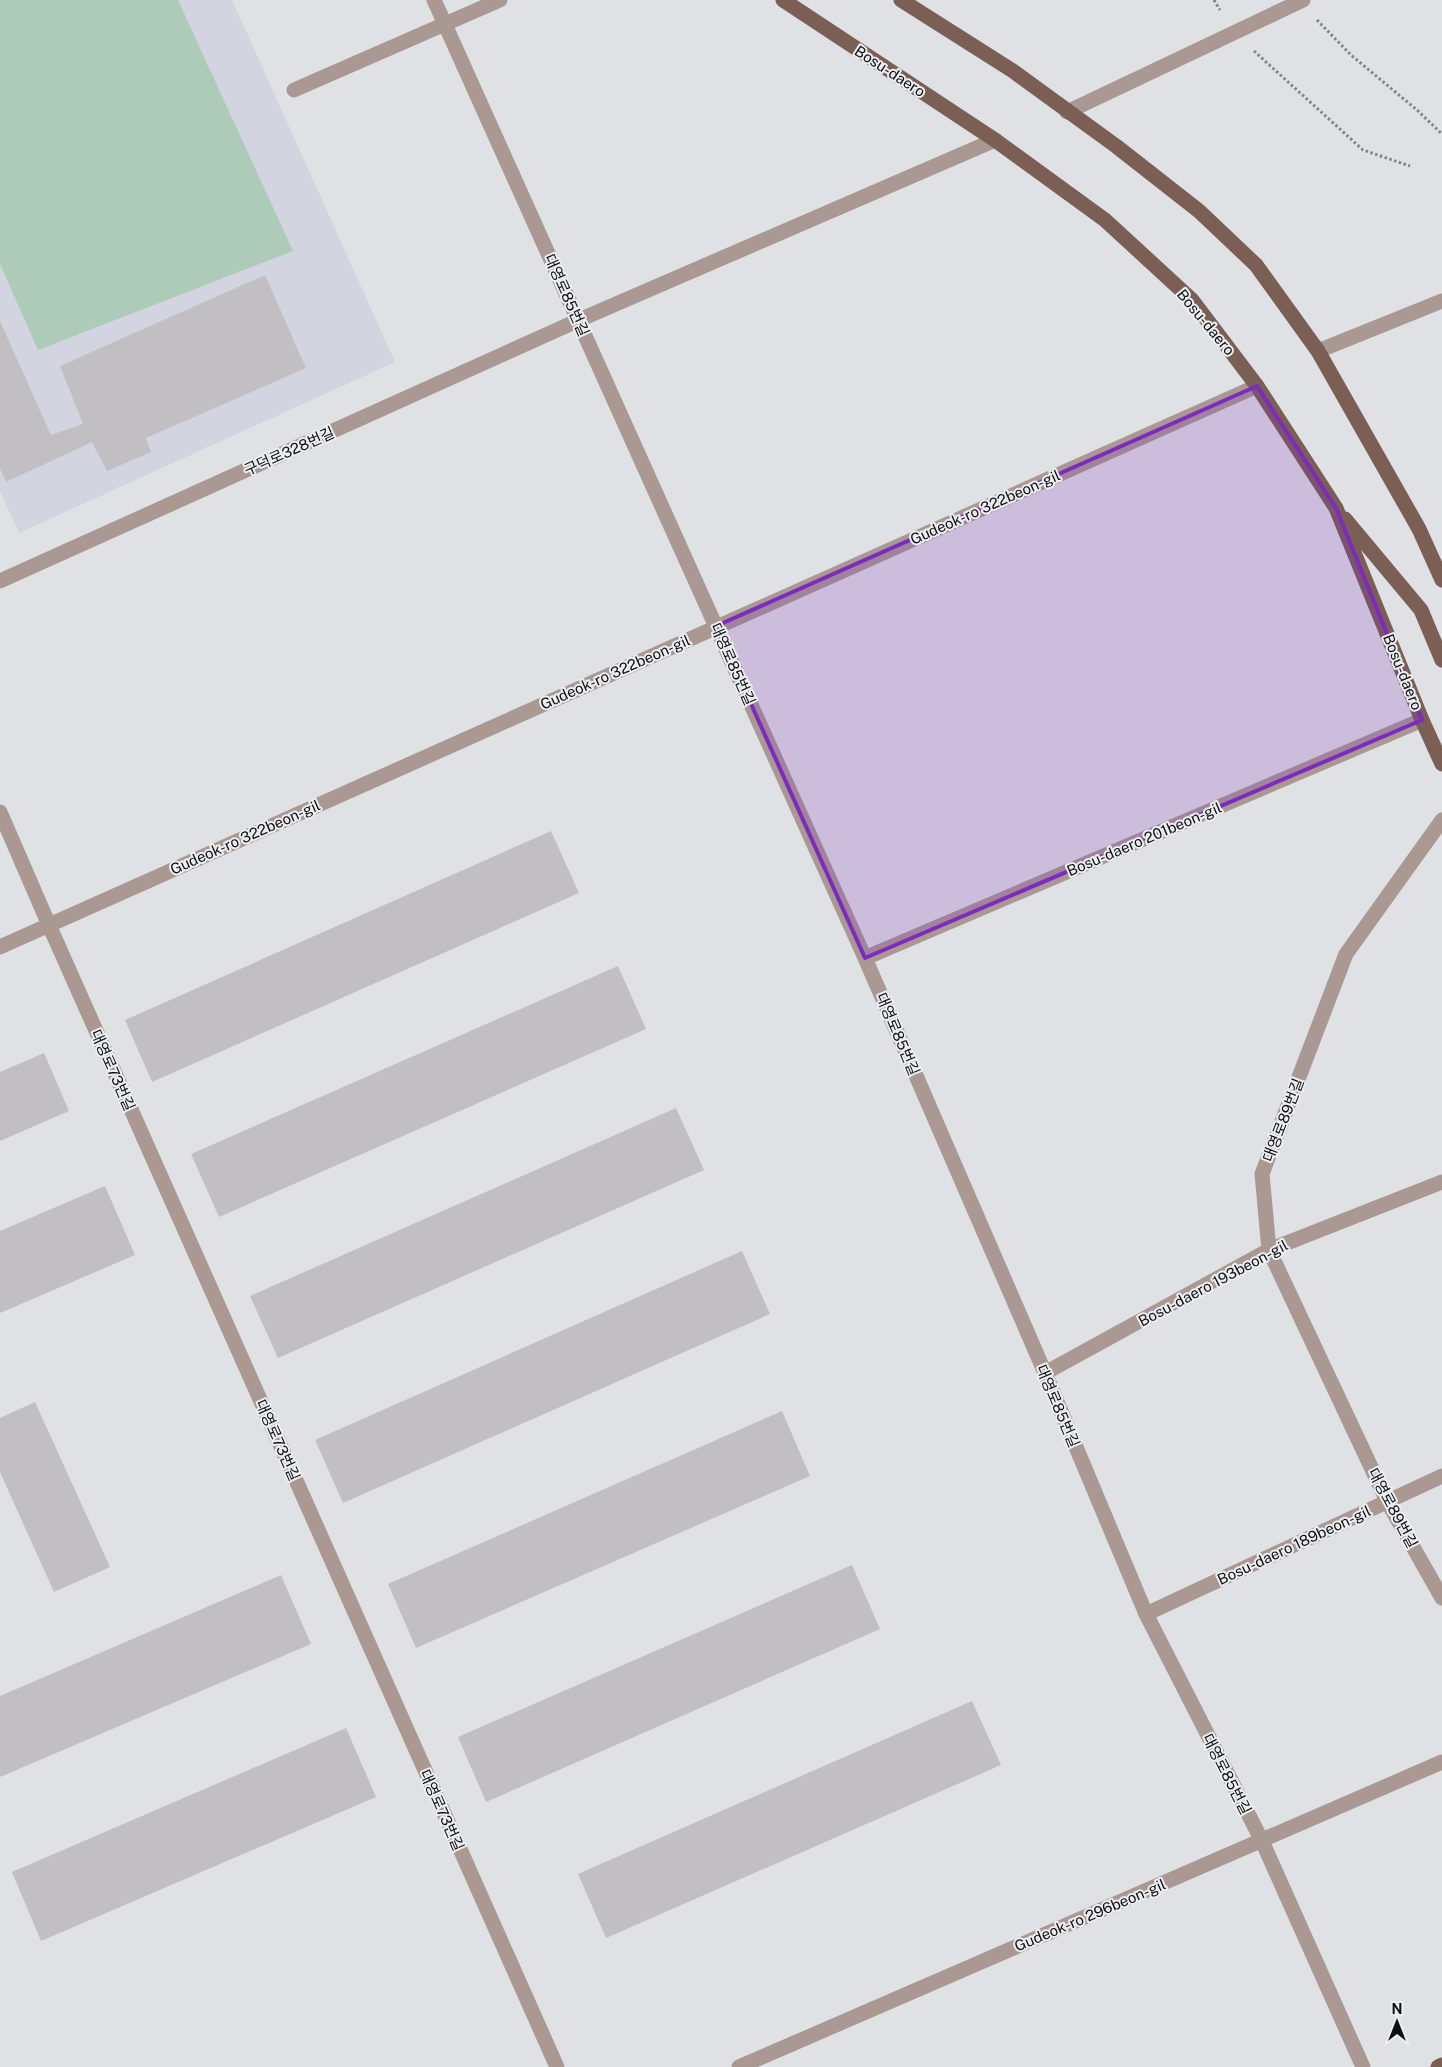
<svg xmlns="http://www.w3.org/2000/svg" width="1442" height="2067" font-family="'Public Sans','Noto Sans KR',sans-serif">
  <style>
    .built { fill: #d2d4e0 }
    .green { fill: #aecbb9 }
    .building { fill: #c2bfc2 }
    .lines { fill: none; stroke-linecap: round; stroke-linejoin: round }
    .path { stroke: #838487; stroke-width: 3; stroke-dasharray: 2.5 2.5; stroke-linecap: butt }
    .minor { stroke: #aa9993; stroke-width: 15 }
    .major { stroke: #7b5e54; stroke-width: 15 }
    .marked { fill: #7b2cbf; fill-opacity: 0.2; stroke: #7b2cbf; stroke-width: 4; stroke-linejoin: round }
    .labels { text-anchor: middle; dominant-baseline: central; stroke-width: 4; stroke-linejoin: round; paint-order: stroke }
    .street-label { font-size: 15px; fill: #0e0f10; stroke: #edeef2 }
  </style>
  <rect width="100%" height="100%" fill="#e0e1e5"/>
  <!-- built -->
  <path class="built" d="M0 0H232L395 362 19 533 0 491Z"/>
  <!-- green -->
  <path class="green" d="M0 0H178L293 251 38 350 0 264Z"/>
  <!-- building -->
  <path class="building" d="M265 275 306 368 146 438 151 452 107 471 92 442 6 482 0 468V321L51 435 83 424 60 366Z
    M551 831 579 893 152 1082 125 1020Z
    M618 966 646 1029 219 1217 191 1154Z
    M44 1053 69 1111 0 1141V1072Z
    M676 1108 704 1170 278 1358 250 1296Z
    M105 1186 135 1255 0 1313V1231Z
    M742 1251 770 1314 343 1503 315 1440Z
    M35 1402 110 1567 54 1592 0 1472V1418Z
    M782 1411 810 1476 416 1648 388 1584Z
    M852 1565 880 1629 486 1802 458 1737Z
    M281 1575 311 1644 0 1777V1696Z
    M972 1701 1001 1765 606 1938 578 1874Z
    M346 1728 376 1797 41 1941 12 1872Z"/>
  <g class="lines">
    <!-- path -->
    <path class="path" d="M1214 0 1220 10
      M1317 20 1351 55 1417 110 1442 134
      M1254 51 1363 150 1410 166"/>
    <!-- minor -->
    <path class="minor" d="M434 0 865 958 1045 1373 1146 1614 1262 1841 1363 2067
      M294 90 500 0
      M1067 112 1303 0
      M1318 351 1442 301
      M0 581 579 320 995 140
      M0 812 49 925 557 2067
      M1442 820 1346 954 1262 1174 1269 1250 1387 1501 1442 1598
      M0 947 1257 386
      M865 958 1422 720
      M1045 1373 1269 1250 1442 1182
      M1146 1614 1442 1476
      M739 2067 1442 1762"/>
    <!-- major -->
    <path class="major" d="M783 0 995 140 1105 220 1192 300 1257 386 1336 508 1422 720 1442 764
      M901 0 1013 71 1116 146 1199 211 1256 265 1318 351 1419 529 1442 580
      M1345 519 1421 610 1442 660
      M1438 2067 1442 2065"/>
  </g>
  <!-- marked area -->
  <path class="marked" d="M1257 386 1336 508 1422 720 865 958 716 626Z"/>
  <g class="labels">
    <!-- street labels -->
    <g class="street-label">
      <text transform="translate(890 71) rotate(33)">Bosu-daero</text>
      <text transform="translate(567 295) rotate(66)">대영로85번길</text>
      <text transform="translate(1206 322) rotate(50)">Bosu-daero</text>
      <text transform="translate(289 451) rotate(-24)">구덕로328번길</text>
      <text transform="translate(985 507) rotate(-24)">Gudeok-ro 322beon-gil</text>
      <text transform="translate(733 664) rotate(66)">대영로85번길</text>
      <text transform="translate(615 672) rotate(-24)">Gudeok-ro 322beon-gil</text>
      <text transform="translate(1403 672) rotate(68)">Bosu-daero</text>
      <text transform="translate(245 837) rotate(-24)">Gudeok-ro 322beon-gil</text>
      <text transform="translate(1144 839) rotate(-23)">Bosu-daero 201beon-gil</text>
      <text transform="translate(898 1034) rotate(67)">대영로85번길</text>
      <text transform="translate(113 1070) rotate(66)">대영로73번길</text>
      <text transform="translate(1283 1120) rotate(-69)">대영로89번길</text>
      <text transform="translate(1213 1283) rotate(-28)">Bosu-daero 193beon-gil</text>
      <text transform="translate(1058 1406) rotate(67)">대영로85번길</text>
      <text transform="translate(278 1440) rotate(66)">대영로73번길</text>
      <text transform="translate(1393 1508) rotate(62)">대영로89번길</text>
      <text transform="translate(1294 1545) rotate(-25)">Bosu-daero 189beon-gil</text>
      <text transform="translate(1227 1774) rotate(63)">대영로85번길</text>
      <text transform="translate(442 1810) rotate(66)">대영로73번길</text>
      <text transform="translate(1090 1915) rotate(-23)">Gudeok-ro 296beon-gil</text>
    </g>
  </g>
  <!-- north arrow -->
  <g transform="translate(1397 2022)" stroke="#edeef2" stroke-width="4" paint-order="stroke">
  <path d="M0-4L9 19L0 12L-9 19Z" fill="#0e0f10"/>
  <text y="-8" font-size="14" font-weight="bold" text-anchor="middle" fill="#0e0f10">N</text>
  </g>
</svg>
